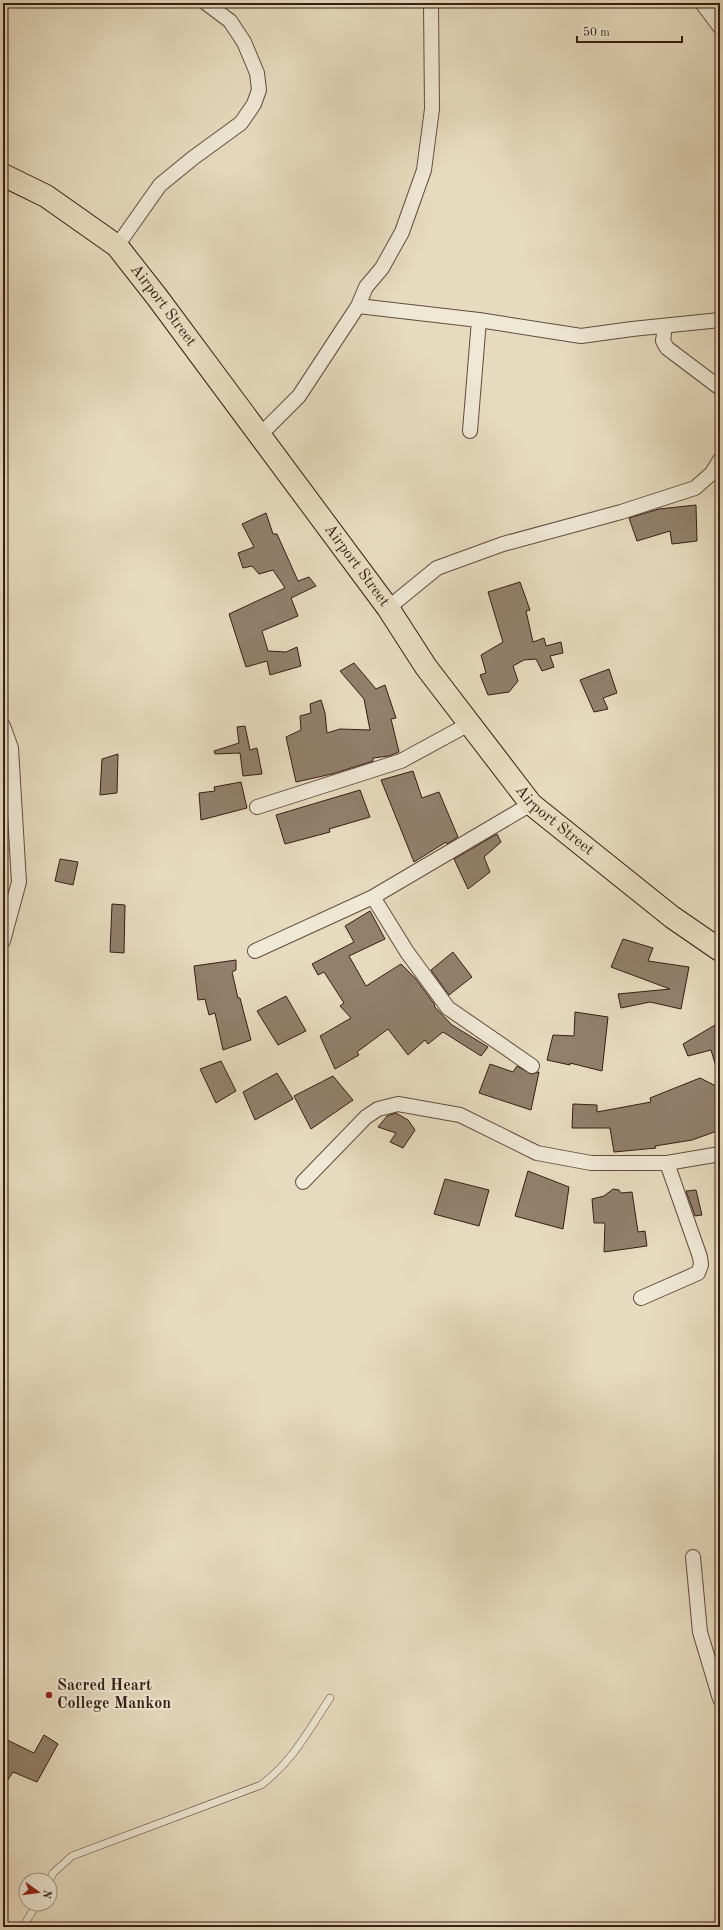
<svg xmlns="http://www.w3.org/2000/svg" width="723" height="1930" font-family="'Old Standard TT',serif">
  <style>
    .building { fill: #92806c; stroke: #361d13 }
    .lines { fill: none; stroke-linecap: round; stroke-linejoin: round }
    .service-casing { stroke: #624c3e; stroke-width: 8 }
    .minor-casing { stroke: #624c3e; stroke-width: 16 }
    .trunk-casing { stroke: #361d13; stroke-width: 24 }
    .service { stroke: #efe8d5; stroke-width: 7 }
    .minor { stroke: #efe8d5; stroke-width: 14 }
    .trunk { stroke: #e7dbbf; stroke-width: 22 }
    .poi-dot { fill: #8f2418; stroke: #efe8d5; stroke-width: 1.5 }
    .labels { text-anchor: middle; dominant-baseline: central; stroke-width: 4; stroke-linejoin: round; paint-order: stroke }
    .street-label { font-size: 16px; fill: #361d13; stroke: #efe8d5 }
    .poi-label { font-size: 16px; font-weight: bold; fill: #361d13; stroke: #efe8d5; text-anchor: start }
  </style>
  <rect width="100%" height="100%" fill="#e7dbbf"/>
  <filter id="stains"><feTurbulence type="fractalNoise" baseFrequency=".005" numOctaves="4"/><feColorMatrix values="0 0 0 0 .2 0 0 0 0 .09 0 0 0 0 .02 0 0 0 .5 -.17"/></filter>
  <radialGradient id="worn" r=".72"><stop offset=".6" stop-color="#630" stop-opacity="0"/><stop offset="1" stop-color="#630" stop-opacity=".3"/></radialGradient>
  <!-- building -->
  <path class="building" d="M696 505 697 541 672 544 670 531 637 541 629 518 659 509Z
    M266 513 273 534H277L298 581 309 577 316 586 291 598 298 616 262 631 268 651 286 652 297 647 301 666 270 675 267 661 246 667 229 614 285 588 273 570 259 574 252 566 243 568 238 553 254 547 242 524Z
    M520 582 530 610 526 611 533 642 544 638 546 646 561 642 563 653 550 656 554 667 542 671 536 659 524 660 513 666 518 681 509 692 488 695 480 675 486 673 481 655 503 642 488 592Z
    M354 663 376 689 385 685 396 718 391 719 399 752 389 756 373 758V761L332 774 296 782 286 737 301 730 300 716 311 713 310 704 321 700 325 713 327 733 340 729 370 730 364 699 340 671Z
    M609 669 617 693 603 698 608 709 594 712 580 680Z
    M245 726 250 750 257 748 262 774 243 776 240 753 215 754 214 751 239 743 237 727Z
    M118 754 117 793 100 795 102 759Z
    M413 771 422 798 439 792 458 837 447 844 446 842 414 862 381 780Z
    M241 782 247 808 201 820 199 793 215 791 214 787Z
    M360 790 370 817 329 829 330 832 285 844 276 815Z
    M497 834 501 842 484 857 490 872 468 889 454 859Z
    M60 859 78 862 73 885 55 881Z
    M112 904 125 905 124 953 110 952Z
    M370 911 385 939 349 956 366 986 401 964 415 978 435 1005 434 1006 452 1025 488 1047 481 1056 443 1032 428 1044 425 1040 408 1055 388 1029 357 1052 359 1055 335 1069 320 1036 351 1018 340 1006 344 1003 324 972 318 975 312 964 354 942 345 926Z
    M623 939 653 948 648 961 689 967 681 1009 650 1002 621 1008 618 994 670 989 611 967Z
    M453 952 472 977 449 995 431 970Z
    M236 960V970L232 972 238 998H240L251 1040 223 1050 215 1013 209 1015 205 999 198 1000 194 966Z
    M286 996 306 1031 278 1045 257 1011Z
    M575 1012 608 1017 602 1071 570 1063V1065L547 1060 553 1035 574 1036Z
    M720 1022V1070H717L711 1050 688 1056 683 1044Z
    M221 1061 236 1091 216 1103 200 1069Z
    M490 1064 513 1072 517 1066 531 1074 539 1072 531 1110 479 1093Z
    M277 1073 293 1099 255 1120 243 1092Z
    M333 1076 353 1100 311 1129 294 1096Z
    M700 1078 720 1088V1130L692 1140 655 1146 656 1148 614 1152 610 1128H572L573 1104 597 1105V1112L651 1102 650 1098Z
    M396 1113 408 1120 415 1130 403 1148 390 1142 396 1133 378 1127 387 1116Z
    M528 1171 569 1187 563 1229 515 1216Z
    M445 1179 489 1190 479 1226 434 1214Z
    M613 1189 619 1190 621 1193 632 1192 638 1232 645 1231 647 1246 604 1252 605 1223H594L592 1199 604 1196Z
    M696 1190 702 1215 695 1216 686 1191Z
    M44 1735 58 1744 37 1782 13 1772 3 1787V1738L34 1753Z"/>
  <g class="lines">
    <defs>
      <path id="service" d="M50 1880 53 1873 72 1856 261 1785C293 1761 308 1731 330 1698
        M21 1927 24 1925 37 1904"/>
      <path id="minor" d="M702 3 720 27
        M117 246 160 185 193 158 241 123 254 104 259 90 257 73 244 42 230 21 206 3
        M358 306 479 320 581 336 632 329 720 320
        M665 326 663 341 667 348 720 388
        M470 431 479 320
        M259 436 299 396 358 306 366 287 382 268 402 232 424 170 432 109 431 3
        M388 608 437 568 503 544 621 512 695 488 712 473 720 460
        M3 726 11 748 19 882 3 941
        M257 807 401 761 469 724
        M373 897 407 952 448 1008 532 1066
        M255 951 373 897 531 804
        M303 1182 366 1117 378 1109 398 1104 460 1115 537 1153 591 1163H667L720 1154
        M641 1298 698 1273 701 1265 700 1257 667 1163
        M693 1557 700 1632 720 1699"/>
      <g id="trunk">
        <path id="s1" d="M3 175 46 196 117 246 157 297 388 608 426 667 531 804 672 917 720 950"/>
      </g>
    </defs>
    <!-- service casing -->
    <use href="#service" class="service-casing"/>
    <!-- minor casing -->
    <use href="#minor" class="minor-casing"/>
    <!-- trunk casing -->
    <use href="#trunk" class="trunk-casing"/>
    <!-- service -->
    <use href="#service" class="service"/>
    <!-- minor -->
    <use href="#minor" class="minor"/>
    <!-- trunk -->
    <use href="#trunk" class="trunk"/>
  </g>
  <!-- markers -->
  <circle class="poi-dot" cx="49" cy="1695" r="4"/>
  <g class="labels">
    <!-- street labels -->
    <g class="street-label">
      <text stroke="none"><textPath href="#s1" startOffset="210">Airport Street</textPath></text>
      <text stroke="none"><textPath href="#s1" startOffset="534">Airport Street</textPath></text>
      <text stroke="none"><textPath href="#s1" startOffset="858">Airport Street</textPath></text>
    </g>
    <!-- poi labels -->
    <g class="poi-label">
      <text x="57" y="1686">Sacred Heart<tspan x="57" dy="18">College Mankon</tspan></text>
    </g>
  </g>
  <!-- margin -->
  <rect width="723" height="1930" fill="none" stroke="#e7dbbf" stroke-width="16"/>
  <rect x="4" y="4" width="715" height="1922" fill="none" stroke="#361d13" stroke-width="2"/>
  <rect x="8" y="8" width="707" height="1914" fill="none" stroke="#361d13"/>
  <!-- north arrow -->
  <g transform="translate(38 1892) rotate(104)"><circle r="19" fill="#efe8d5" stroke="#a59787"/>
  <path d="M0-3L7 15L0 10L-7 15Z" fill="#8f2418"/>
  <text y="-6" font-size="11" font-weight="bold" text-anchor="middle" fill="#361d13">N</text>
  </g>
  <!-- scale -->
  <path d="M577 36v6h105v-6" fill="none" stroke="#361d13" stroke-width="2"/>
  <text x="583" y="36" font-size="12" fill="#361d13" stroke="#efe8d5" stroke-width="3" paint-order="stroke">50 m</text>
  <rect width="100%" height="100%" filter="url(#stains)"/>
  <rect width="100%" height="100%" fill="url(#worn)"/>
</svg>
